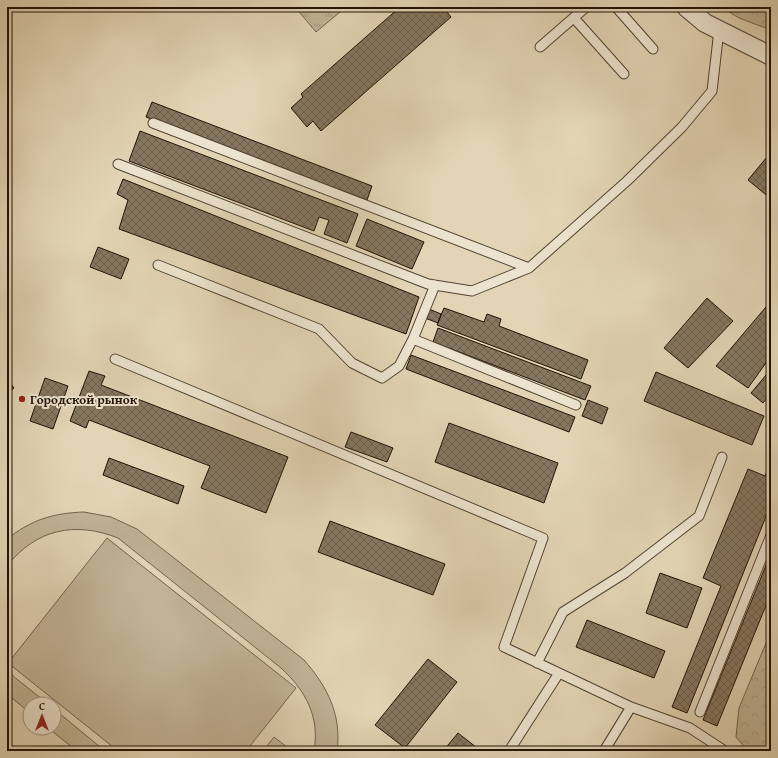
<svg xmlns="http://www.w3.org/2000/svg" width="778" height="758" font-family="'Gentium Book Plus',serif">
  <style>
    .grass { fill: url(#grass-tufts); stroke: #71634e }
    .forest { fill: url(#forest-crowns); stroke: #71634e }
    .pitch { fill: #c1b396; stroke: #71634e }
    .building { fill: url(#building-cross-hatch); stroke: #211306 }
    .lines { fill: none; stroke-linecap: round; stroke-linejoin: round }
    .lane-casing { stroke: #514332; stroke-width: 11 }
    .street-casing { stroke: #514332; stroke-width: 20 }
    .lane { stroke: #ece3ce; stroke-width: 9 }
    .street { stroke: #ece3ce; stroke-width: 18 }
    .poi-dot { fill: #8f2418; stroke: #ece3ce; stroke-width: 1.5 }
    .labels { text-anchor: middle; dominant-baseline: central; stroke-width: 4; stroke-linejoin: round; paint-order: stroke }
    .poi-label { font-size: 13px; font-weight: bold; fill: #211306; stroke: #ece3ce; text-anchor: start }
  </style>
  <defs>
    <pattern id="grass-tufts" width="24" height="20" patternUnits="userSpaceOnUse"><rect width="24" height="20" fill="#c1b396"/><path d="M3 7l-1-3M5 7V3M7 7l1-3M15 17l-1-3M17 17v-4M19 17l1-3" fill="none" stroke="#a69980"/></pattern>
    <pattern id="forest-crowns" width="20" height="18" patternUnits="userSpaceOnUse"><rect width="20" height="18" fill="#c1b396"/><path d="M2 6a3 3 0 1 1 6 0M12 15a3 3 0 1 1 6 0" fill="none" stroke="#a69980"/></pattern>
    <pattern id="building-cross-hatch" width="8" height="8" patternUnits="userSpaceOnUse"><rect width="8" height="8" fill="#857760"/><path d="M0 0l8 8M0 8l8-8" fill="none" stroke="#6c604d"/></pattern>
  </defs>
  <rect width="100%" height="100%" fill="#e2d4b4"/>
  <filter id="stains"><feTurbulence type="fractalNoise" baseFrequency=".005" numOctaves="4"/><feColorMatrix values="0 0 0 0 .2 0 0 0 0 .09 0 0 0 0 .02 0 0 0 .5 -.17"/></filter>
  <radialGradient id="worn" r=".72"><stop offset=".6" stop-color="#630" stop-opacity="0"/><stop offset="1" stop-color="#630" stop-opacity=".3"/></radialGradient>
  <!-- grass -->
  <path class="grass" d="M295 7H346L316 32Z"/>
  <!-- forest -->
  <path class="forest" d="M721 7H771V30L739 18Z
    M771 631V751H748L736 737 739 708Z"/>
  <!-- pitch -->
  <path class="pitch" d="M84 512 111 517 137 529 304 660C327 686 342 715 337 751H314C320 717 306 691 281 668L118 538C75 521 36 529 7 566V539C31 520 53 513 84 512Z
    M107 538 296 688 246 751H118L8 663Z
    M7 667 13 676 48 704H30V713L7 694Z
    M54 709 105 751H77L48 728H54Z
    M274 737 292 751H263Z"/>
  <!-- building -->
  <path class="building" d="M400 7H443L451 17 321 131 313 121 307 127 291 108 303 97 301 94Z
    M152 102 372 186 367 200 146 117Z
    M140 131 358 214 347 243 324 234 329 220 319 217 314 231 129 161Z
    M771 152V199L748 180Z
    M123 179 419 297 406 334 119 229 128 200 117 194Z
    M367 219 424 242 412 269 356 246Z
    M98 247 129 259 121 279 90 267Z
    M707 298 733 321 688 368 664 348Z
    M771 301V356L748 388 716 366Z
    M444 308 484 322 487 314 501 319 499 326 588 360 581 379 437 325Z
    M429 309 441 314 438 323 425 318Z
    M438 328 591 386 585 400 433 342Z
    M411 355 575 417 569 432 406 369Z
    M771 369V393L763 403 751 393Z
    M89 371 105 376 101 385 288 457 266 513 201 488 210 466 89 420 86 428 70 421Z
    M656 372 764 416 752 445 644 401Z
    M45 378 68 386 53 429 30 421Z
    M7 379 14 388 7 394Z
    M588 400 608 408 602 424 582 416Z
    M449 423 558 463 544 503 435 462Z
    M351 432 393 448 387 462 345 447Z
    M109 458 184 486 178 504 103 475Z
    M771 462V504L687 713 672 707 721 586 703 578 748 469 765 476Z
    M330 521 445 564 433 595 318 552Z
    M771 553V593L717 726 703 720Z
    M660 573 702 588 687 628 646 613Z
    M587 620 665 651 654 678 576 647Z
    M428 659 457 682 405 748 375 725Z
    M458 733 481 751H443Z"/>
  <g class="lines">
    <defs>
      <path id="lane" d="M616 7 653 49
        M574 18 624 74
        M540 47 586 7
        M153 123 529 268
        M118 164 428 284 472 291 529 268 627 181 682 127 712 91 719 30
        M158 265 319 329 352 363 382 378 399 366 413 339
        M435 285 413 339 576 405
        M115 359 543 538 504 647 631 707 690 728 725 751
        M537 663 563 612 625 573 699 516 722 457
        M700 712 771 535
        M509 751 559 673
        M604 751 631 707"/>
      <path id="street" d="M686 7 705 23 771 56"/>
    </defs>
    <!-- lane casing -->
    <use href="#lane" class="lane-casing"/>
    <!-- street casing -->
    <use href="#street" class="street-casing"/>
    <!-- lane -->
    <use href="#lane" class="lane"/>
    <!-- street -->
    <use href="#street" class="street"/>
  </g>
  <!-- markers -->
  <circle class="poi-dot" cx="22" cy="399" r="4"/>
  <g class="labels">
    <!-- poi labels -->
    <g class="poi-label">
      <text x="30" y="399">Городской рынок</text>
    </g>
  </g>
  <!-- margin -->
  <rect width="778" height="758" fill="none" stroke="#e2d4b4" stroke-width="24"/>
  <rect x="8" y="8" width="762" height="742" fill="none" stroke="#211306" stroke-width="2"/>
  <rect x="12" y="12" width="754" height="734" fill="none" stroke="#211306"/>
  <!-- north arrow -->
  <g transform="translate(42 716)"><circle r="19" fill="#ece3ce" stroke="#9b907e"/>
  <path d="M0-3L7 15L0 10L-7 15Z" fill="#8f2418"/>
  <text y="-6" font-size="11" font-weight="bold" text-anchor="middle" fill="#211306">С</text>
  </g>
  <rect width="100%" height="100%" filter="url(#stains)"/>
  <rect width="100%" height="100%" fill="url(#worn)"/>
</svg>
